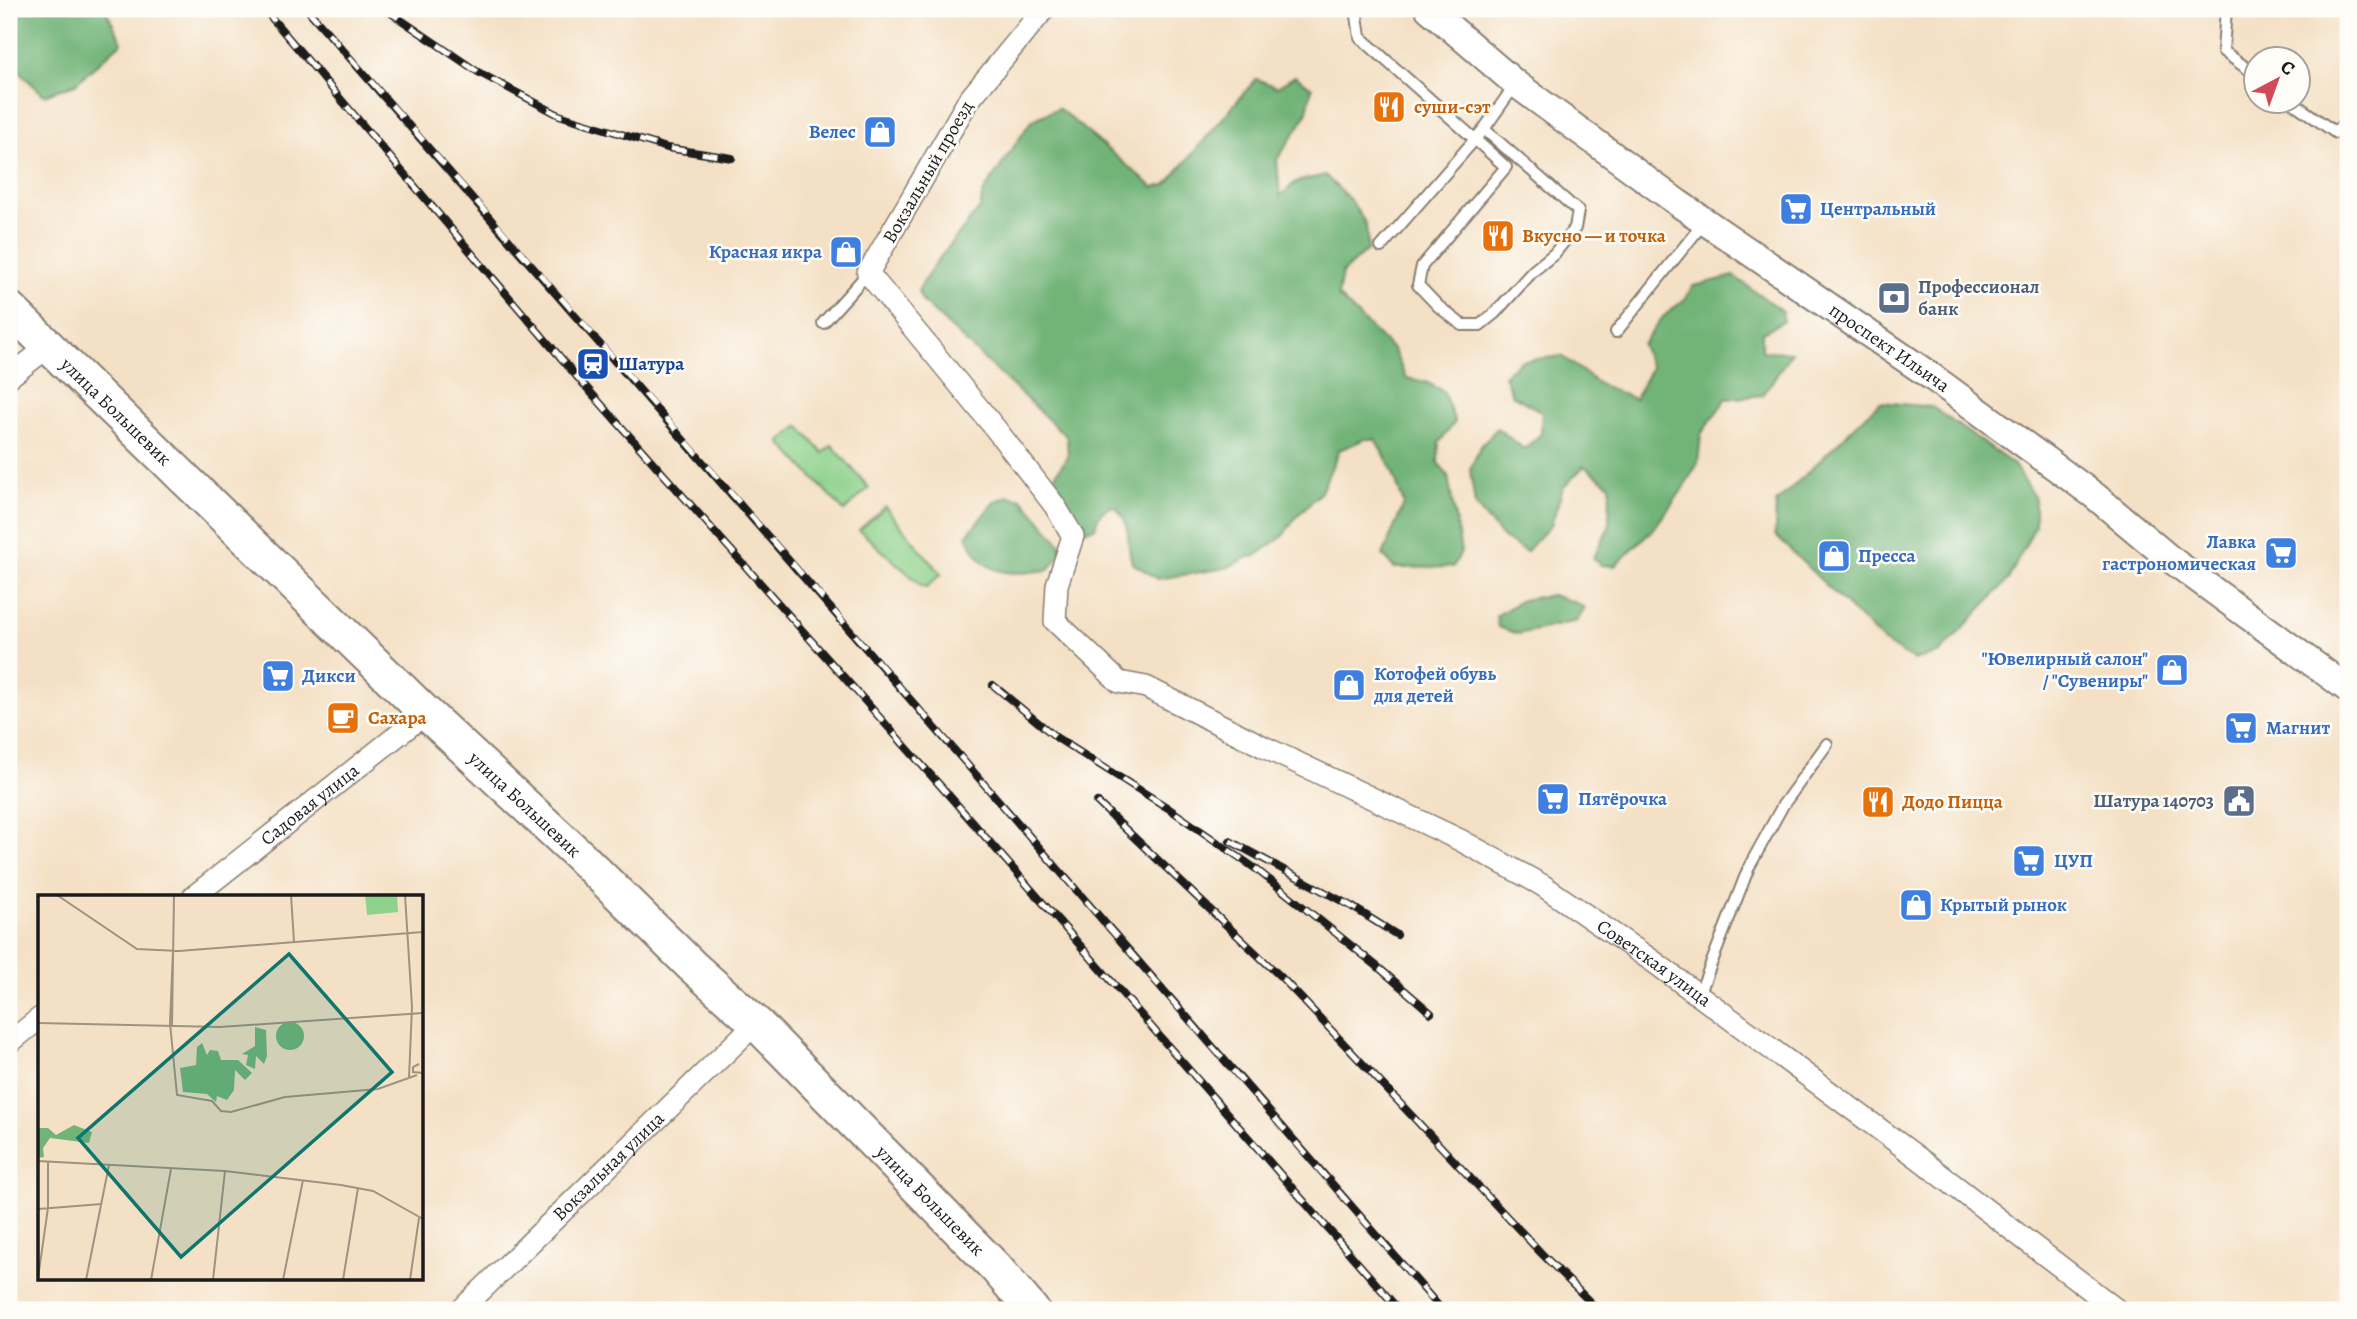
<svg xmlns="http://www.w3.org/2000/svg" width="2357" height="1319" font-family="Alegreya,serif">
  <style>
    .green { fill: #8ed28c; stroke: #557754; stroke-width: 2 }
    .forest { fill: #72b478; stroke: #47684a; stroke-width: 2 }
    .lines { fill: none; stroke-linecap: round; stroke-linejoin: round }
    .service-casing { stroke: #887e70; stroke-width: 14 }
    .minor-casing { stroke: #887e70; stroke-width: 24 }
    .tertiary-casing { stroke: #887e70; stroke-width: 30 }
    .primary-casing { stroke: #887e70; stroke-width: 37 }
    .service { stroke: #fff; stroke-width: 10 }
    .minor { stroke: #fff; stroke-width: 21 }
    .tertiary { stroke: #fff; stroke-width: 26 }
    .primary { stroke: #fff; stroke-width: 33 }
    .rail-casing { stroke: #1c1c1c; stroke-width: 8 }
    .rail { stroke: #fdfcf7; stroke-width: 5; stroke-dasharray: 16; stroke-linecap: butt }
    .labels { text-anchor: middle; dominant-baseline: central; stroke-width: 5; stroke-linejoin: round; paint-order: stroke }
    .food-label { font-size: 19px; font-weight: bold; fill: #c56008; stroke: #fdfcf7; text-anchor: start }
    .shop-label { font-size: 19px; font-weight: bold; fill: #366cbe; stroke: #fdfcf7; text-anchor: start }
    .street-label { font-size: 19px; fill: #1c1c1c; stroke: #fdfcf7 }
    .service-label { font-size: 19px; font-weight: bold; fill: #4e5e75; stroke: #fdfcf7; text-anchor: start }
    .transit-label { font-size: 19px; font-weight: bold; fill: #164399; stroke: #fdfcf7; text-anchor: start }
    .inset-road { fill: none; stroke: #9e9281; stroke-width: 2 }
    .view { fill: #0f766e; fill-opacity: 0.15; stroke: #0f766e; stroke-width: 3.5 }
    .inset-edge { fill: none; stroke: #1c1c1c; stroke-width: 3.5 }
  </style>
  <rect width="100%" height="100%" fill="#fdfcf7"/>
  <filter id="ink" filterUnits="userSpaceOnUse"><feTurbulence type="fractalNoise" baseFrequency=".0143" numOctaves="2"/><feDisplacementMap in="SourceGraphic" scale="14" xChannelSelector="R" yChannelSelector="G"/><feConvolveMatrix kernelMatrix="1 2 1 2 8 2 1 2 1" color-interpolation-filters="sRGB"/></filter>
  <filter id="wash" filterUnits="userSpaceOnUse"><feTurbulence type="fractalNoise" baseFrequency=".00686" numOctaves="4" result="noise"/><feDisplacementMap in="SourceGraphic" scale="28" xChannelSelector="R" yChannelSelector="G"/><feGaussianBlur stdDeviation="1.57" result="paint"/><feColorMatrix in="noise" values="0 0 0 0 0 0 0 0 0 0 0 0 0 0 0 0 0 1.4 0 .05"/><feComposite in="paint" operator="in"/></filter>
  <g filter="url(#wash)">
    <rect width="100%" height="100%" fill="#f4e0c4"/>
    <!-- green -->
    <path class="green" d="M799 426 823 453 832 445 869 488 844 511 780 442Z
      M885 507 941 574 927 587 922 586 859 530Z"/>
    <!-- forest -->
    <path class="forest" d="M9 9H105L122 42 75 84 44 95 9 62Z
      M1295 76 1312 88 1306 115 1277 160 1280 196 1296 182 1325 175 1350 200 1366 224 1368 249 1342 273 1338 296 1394 351 1406 378 1426 382 1443 391 1455 422 1439 443 1438 462 1448 476 1461 552 1453 567 1394 568 1383 555 1404 504 1390 465 1375 439H1365L1339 450 1321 492 1296 517 1282 537 1254 557 1251 556 1226 568 1158 579 1132 563C1125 538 1134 528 1115 506 1102 509 1098 514 1095 528L1078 532 1049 484 1068 456 1067 437 922 301 918 291 933 266 980 208 983 193 1031 121 1058 108 1153 187 1166 185 1256 79 1277 87Z
      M1734 276 1782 311 1784 321 1762 332V351L1792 352 1763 395 1726 399 1701 434 1698 463 1680 493 1654 528 1615 566 1601 565 1593 558 1609 527 1610 485 1584 466 1563 488 1551 525 1526 552 1503 538 1475 505 1470 469 1481 446 1497 428 1524 449 1541 434 1542 412 1512 395 1504 375 1521 361 1562 356 1599 384 1635 399 1651 368 1642 345 1663 317 1686 298 1693 286Z
      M1880 402 1932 407 2014 465 2035 499V526L2008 580 1940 653 1913 660 1883 641 1775 535 1776 503Z
      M1008 496 1022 499 1060 543 1062 553 1048 570C1010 575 982 578 967 535L995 501Z
      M1551 595 1574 602 1585 608 1577 621 1518 634 1498 627 1496 616 1522 600Z"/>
  </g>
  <g filter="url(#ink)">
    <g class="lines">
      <defs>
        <path id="service" d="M1356 9 1360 37 1506 167 1422 266 1418 285 1438 306 1462 325H1480L1495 313 1533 271 1554 254 1575 228 1578 211 1484 129
          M2226 9 2223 51 2256 75
          M2292 102 2336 133 2348 117
          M1381 247 1484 129 1515 85
          M823 323 868 273
          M1616 332 1705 221
          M1699 995 1749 867 1783 805 1827 744"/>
        <g id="minor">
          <path id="s1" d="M1044 9 968 101 868 273 995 428 1055 506 1073 536 1057 585 1055 621 1119 682 1146 687 1264 747 1460 840 1542 885 1654 962 1917 1157 2117 1310"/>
          <path d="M9 377 48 347"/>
          <path id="s2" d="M193 897 426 713"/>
          <path d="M9 1043 40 1018"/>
          <path id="s3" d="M461 1310 756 1023"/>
        </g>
        <g id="tertiary">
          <path id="s4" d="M1429 9 1516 84 1678 203 1935 379 2095 496 2169 558 2348 689"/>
        </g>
        <g id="primary">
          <path id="s5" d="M9 308 426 713 580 856 692 966 756 1023 996 1268 1032 1310"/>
        </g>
      </defs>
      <!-- service casing -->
      <use href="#service" class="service-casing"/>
      <!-- minor casing -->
      <use href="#minor" class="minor-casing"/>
      <!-- tertiary casing -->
      <use href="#tertiary" class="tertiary-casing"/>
      <!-- primary casing -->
      <use href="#primary" class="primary-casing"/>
      <!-- service -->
      <use href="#service" class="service"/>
      <!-- minor -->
      <use href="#minor" class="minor"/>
      <!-- tertiary -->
      <use href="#tertiary" class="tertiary"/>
      <!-- primary -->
      <use href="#primary" class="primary"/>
      <defs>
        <path id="rail" d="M264 9 578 378 953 800 1399 1310
          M307 9C688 440 1063 877 1442 1310
          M385 9 478 72 559 115 667 148 732 158
          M993 685 1057 738 1168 808 1256 869 1378 967 1431 1013
          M1097 802 1282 978 1542 1254 1598 1310
          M1230 841 1351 906 1397 935"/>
      </defs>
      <!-- rail casing -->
      <use href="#rail" class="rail-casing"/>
      <!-- rail -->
      <use href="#rail" class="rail"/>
    </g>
  </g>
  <!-- icons -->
  <defs>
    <symbol id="restaurant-square" viewBox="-11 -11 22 22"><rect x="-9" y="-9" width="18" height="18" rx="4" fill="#e8710a" stroke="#fdfcf7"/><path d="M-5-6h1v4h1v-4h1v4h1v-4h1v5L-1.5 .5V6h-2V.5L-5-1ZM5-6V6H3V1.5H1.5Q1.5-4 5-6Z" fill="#fff"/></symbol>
    <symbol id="shop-square" viewBox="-11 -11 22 22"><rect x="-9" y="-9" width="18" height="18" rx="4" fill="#3f7fe0" stroke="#fdfcf7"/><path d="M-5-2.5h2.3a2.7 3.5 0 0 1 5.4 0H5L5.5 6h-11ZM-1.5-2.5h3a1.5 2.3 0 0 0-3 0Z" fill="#fff"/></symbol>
    <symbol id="supermarket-square" viewBox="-11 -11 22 22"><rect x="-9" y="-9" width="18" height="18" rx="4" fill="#3f7fe0" stroke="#fdfcf7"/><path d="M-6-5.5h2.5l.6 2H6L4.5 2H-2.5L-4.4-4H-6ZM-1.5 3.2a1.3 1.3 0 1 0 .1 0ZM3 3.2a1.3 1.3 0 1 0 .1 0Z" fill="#fff"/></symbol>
    <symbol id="bank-square" viewBox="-11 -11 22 22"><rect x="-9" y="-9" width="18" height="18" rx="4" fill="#5c6f8a" stroke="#fdfcf7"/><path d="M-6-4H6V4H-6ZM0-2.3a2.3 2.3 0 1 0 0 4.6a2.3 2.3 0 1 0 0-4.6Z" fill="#fff"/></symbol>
    <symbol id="station-square" viewBox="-11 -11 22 22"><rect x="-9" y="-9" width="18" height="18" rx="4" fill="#1a4fb4" stroke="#fdfcf7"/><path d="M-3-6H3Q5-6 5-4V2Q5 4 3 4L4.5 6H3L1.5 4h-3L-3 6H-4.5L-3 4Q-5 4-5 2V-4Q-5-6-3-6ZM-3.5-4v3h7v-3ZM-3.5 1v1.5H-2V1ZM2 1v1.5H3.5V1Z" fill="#fff"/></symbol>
    <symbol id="cafe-square" viewBox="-11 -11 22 22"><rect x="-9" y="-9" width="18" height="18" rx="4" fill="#e8710a" stroke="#fdfcf7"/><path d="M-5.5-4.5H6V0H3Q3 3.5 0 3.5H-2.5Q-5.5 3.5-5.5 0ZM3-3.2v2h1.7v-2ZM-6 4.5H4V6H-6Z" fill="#fff"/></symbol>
    <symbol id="civic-square" viewBox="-11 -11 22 22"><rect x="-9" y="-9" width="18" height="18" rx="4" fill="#5c6f8a" stroke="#fdfcf7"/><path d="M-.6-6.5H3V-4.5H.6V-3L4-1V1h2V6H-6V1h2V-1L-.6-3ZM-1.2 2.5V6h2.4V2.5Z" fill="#fff"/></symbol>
  </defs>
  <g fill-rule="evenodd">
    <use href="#restaurant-square" x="1370" y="88" width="38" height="38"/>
    <use href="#shop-square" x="861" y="113" width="38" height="38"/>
    <use href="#supermarket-square" x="1777" y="190" width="38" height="38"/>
    <use href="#restaurant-square" x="1479" y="217" width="38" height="38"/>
    <use href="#shop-square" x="827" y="233" width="38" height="38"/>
    <use href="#bank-square" x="1875" y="279" width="38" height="38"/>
    <use href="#station-square" x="574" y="345" width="38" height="38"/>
    <use href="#supermarket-square" x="2262" y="534" width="38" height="38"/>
    <use href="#shop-square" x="1815" y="537" width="38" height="38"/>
    <use href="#shop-square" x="2153" y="651" width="38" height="38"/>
    <use href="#supermarket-square" x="259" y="657" width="38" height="38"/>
    <use href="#shop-square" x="1330" y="666" width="38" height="38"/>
    <use href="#cafe-square" x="324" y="699" width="38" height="38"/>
    <use href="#supermarket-square" x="2222" y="709" width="38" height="38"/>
    <use href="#supermarket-square" x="1534" y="780" width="38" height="38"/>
    <use href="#civic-square" x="2220" y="782" width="38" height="38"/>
    <use href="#restaurant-square" x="1859" y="783" width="38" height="38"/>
    <use href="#supermarket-square" x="2010" y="842" width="38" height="38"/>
    <use href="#shop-square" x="1897" y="886" width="38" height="38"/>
  </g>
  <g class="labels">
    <!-- food labels -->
    <g class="food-label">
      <text x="1414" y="107">суши-сэт</text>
      <text x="1522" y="236">Вкусно — и точка</text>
      <text x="368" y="718">Сахара</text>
      <text x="1902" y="802">Додо Пицца</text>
    </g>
    <!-- shop labels -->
    <g class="shop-label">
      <text x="856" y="132" text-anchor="end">Велес</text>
      <text x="1820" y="209">Центральный</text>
      <text x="822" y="252" text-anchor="end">Красная икра</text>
      <text x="2256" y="542" text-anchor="end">Лавка<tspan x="2256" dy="22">гастрономическая</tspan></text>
      <text x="1858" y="556">Пресса</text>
      <text x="2148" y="659" text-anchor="end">"Ювелирный салон"<tspan x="2148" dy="22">/ "Сувениры"</tspan></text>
      <text x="1374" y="674">Котофей обувь<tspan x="1374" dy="22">для детей</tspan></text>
      <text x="302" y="676">Дикси</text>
      <text x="2266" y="728">Магнит</text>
      <text x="1578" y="799">Пятёрочка</text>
      <text x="2054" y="861">ЦУП</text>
      <text x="1940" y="905">Крытый рынок</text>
    </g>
    <!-- street labels -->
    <g class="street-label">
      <text transform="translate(928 172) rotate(-60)">Вокзальный проезд</text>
      <text stroke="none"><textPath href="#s4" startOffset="572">проспект Ильича</textPath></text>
      <text stroke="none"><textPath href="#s5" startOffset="149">улица Большевик</textPath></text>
      <text stroke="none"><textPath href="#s2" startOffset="149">Садовая улица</textPath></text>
      <text stroke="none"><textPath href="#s5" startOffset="716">улица Большевик</textPath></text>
      <text stroke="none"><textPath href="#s1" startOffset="1435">Советская улица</textPath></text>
      <text stroke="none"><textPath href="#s3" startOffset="206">Вокзальная улица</textPath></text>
      <text stroke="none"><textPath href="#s5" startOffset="1283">улица Большевик</textPath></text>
    </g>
    <!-- service labels -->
    <g class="service-label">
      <text x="1918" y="287">Профессионал<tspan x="1918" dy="22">банк</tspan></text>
      <text x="2214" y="801" text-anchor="end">Шатура 140703</text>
    </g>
    <!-- transit labels -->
    <g class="transit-label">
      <text x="618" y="364">Шатура</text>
    </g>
  </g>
  <!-- overview -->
  <g transform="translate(38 895)">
    <rect width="385" height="385" fill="#f4e0c4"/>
    <path d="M327 0H359L360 17 329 20Z" fill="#8ed28c"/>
    <path d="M238 141a14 14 0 1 1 28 0a14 14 0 1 1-28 0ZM217 132 228 135 229 161 226 169 218 161 217 174 208 170 210 160 204 159 217 151ZM164 148 169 160 172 155 180 156 183 165H200L214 178 207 185 197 175 196 195 189 205 179 201 178 207 169 199 145 197 142 173 158 170 159 152ZM36 230 54 237 51 248 12 243 5 253 6 262 0 263V233H10L18 240Z" fill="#72b478"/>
    <path class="inset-road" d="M19 0 99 54 141 56 385 37M253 0 256 47M367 0 374 112 371 183M135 56 132 128 139 200 174 206 183 216 193 217 247 202 340 194 379 180M0 128 182 132 385 118M134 131 136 0M381 169 375 172V177L385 178M0 266 187 276 303 290 335 296 385 324M0 314 64 309M0 383 10 313V266M48 385 71 270M113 385 133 274M175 385 187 276M245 385 265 285M305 385 320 293M372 385 381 323"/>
    <path class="view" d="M251 59 354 177 143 362 40 243Z"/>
    <rect width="385" height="385" class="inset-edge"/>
  </g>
  <!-- margin -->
  <rect width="2357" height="1319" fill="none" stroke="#fdfcf7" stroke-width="35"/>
  <!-- north arrow -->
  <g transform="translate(2277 80) rotate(41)"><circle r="33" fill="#fdfcf7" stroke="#a3a29f" stroke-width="2"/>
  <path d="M0-5L12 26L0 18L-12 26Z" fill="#d1495b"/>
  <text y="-10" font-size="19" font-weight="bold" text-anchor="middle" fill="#1c1c1c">С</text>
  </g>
</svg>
